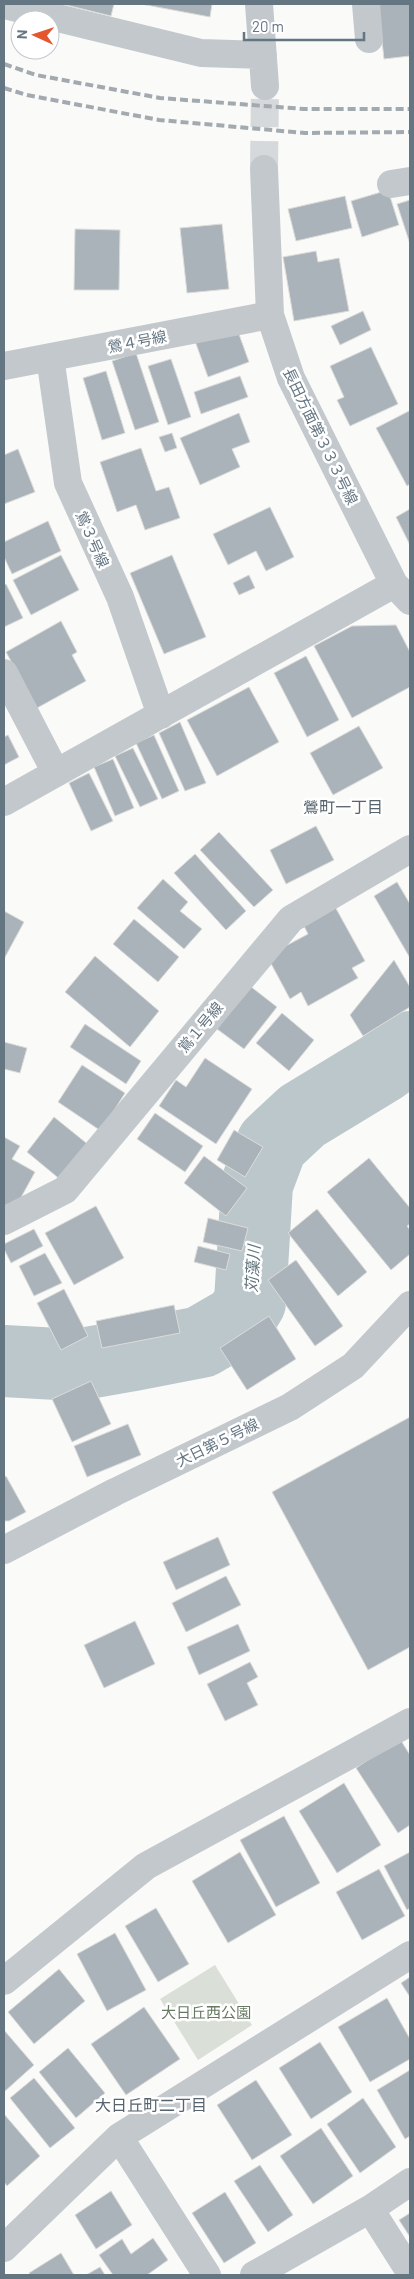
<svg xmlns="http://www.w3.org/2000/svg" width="414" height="2279" font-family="Barlow,'Noto Sans JP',sans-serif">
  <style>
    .green { fill: #dadfd7 }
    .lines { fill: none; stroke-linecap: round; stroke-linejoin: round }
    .river { stroke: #bbc7cb; stroke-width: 72 }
    .building { fill: #aab3b9; stroke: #dcdcda }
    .minor-tunnel { stroke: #d5d9db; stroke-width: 28; stroke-dasharray: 28 14; stroke-linecap: butt }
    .minor { stroke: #c3c8cc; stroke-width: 28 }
    .tertiary { stroke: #c3c8cc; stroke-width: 28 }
    .rail { stroke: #a2aab0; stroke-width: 4; stroke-dasharray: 8 4; stroke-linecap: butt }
    .labels { text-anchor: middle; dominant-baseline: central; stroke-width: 5; stroke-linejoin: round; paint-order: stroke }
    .street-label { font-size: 15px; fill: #657683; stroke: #fff }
    .park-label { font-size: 15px; fill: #687a64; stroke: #fff }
    .neighbourhood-label { font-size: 16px; fill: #57646e; stroke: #fff }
    .water-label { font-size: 16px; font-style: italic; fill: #60757c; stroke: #fff }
  </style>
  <rect width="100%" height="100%" fill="#fafaf8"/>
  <!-- green -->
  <path class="green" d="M215 1965 252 2025 198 2060 160 1999Z"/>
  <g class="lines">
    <!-- river -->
    <path class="river" d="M4 1361 76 1365 133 1355 201 1342 239 1320 250 1302 257 1184 272 1144 302 1116 381 1068 410 1047"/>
  </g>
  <!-- building -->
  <path class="building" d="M62 4H114L111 16Z
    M141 4H212L210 17Z
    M378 4H410V56L384 59Z
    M388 190 399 225 362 237 351 201Z
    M345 196 352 228 296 241 288 209Z
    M410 200V244L397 204Z
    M222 224 229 289 187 293 180 228Z
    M75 229 120 230 119 290H74Z
    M316 251 318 262 339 258 349 311 294 321 283 257Z
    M363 311 371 330 340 345 331 326Z
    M236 326 249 362 208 377 195 341Z
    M371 347 398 404 350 426 337 400 344 397 330 366Z
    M136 353 159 422 135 430 112 361Z
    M171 359 191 417 168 425 148 366Z
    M106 371 125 433 102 440 83 378Z
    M240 376 248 397 201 414 194 392Z
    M409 411 410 414V484L407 486 376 428Z
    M239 413 250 442 232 449 240 467 200 485 180 438Z
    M172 433 177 448 165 452 159 437Z
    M141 448 156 491 169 487 180 518 145 530 136 505 117 512 100 462Z
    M18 449 35 492 4 504V455Z
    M270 507 294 557 266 571 256 551 228 565 213 534Z
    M410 509V545L396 517Z
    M48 521 61 551 12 574 4 557V542Z
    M61 555 79 590 31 615 13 580Z
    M172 555 206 637 164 654 130 573Z
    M249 575 255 588 239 595 233 583Z
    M6 584 23 618 4 627V585Z
    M61 621 77 652 72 655 86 681 37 708 6 652Z
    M396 625 410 652V687L352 718 314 646 352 626Z
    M306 656 339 720 307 737 274 673Z
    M249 687 279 742 217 776 187 720Z
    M180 722 206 783 185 791 159 733Z
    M359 726 383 768 333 795 310 753Z
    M8 735 19 757 4 765V737Z
    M154 735 179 791 162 799 136 743Z
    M133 748 158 799 140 807 115 756Z
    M113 759 134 808 115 816 94 767Z
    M89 773 113 821 91 831 69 783Z
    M316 826 334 860 286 884 270 850Z
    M219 832 273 890 254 907 200 850Z
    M195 854 246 911 226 930 174 873Z
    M163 879 188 902 180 911 202 929 184 949 137 908Z
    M397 882 410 904V958L374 896Z
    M333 903 365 961 352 968 358 978 308 1006 301 992 290 999 267 956 308 934 301 920Z
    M4 911 24 922 4 959Z
    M134 919 179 957 158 982 113 944Z
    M95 956 159 1011 130 1047 65 992Z
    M394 960 410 987V1007L363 1036 350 1015Z
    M250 986 277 1007 244 1049 217 1029Z
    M282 1013 314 1040 289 1071 256 1043Z
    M85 1024 141 1061 126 1084 70 1047Z
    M4 1042 27 1048 20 1073 4 1069Z
    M205 1058 252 1089 216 1144 159 1106 176 1080 186 1087Z
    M82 1065 125 1093 101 1131 58 1102Z
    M155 1113 203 1146 185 1172 137 1139Z
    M54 1117 90 1146 62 1181 27 1152Z
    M234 1130 263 1147 245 1177 217 1160Z
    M4 1137 20 1146 12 1159 35 1172 13 1212 4 1207Z
    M204 1156 247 1188 226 1216 184 1183Z
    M369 1158 410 1208V1224L407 1226 410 1230V1254L391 1270 327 1192Z
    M96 1206 124 1258 74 1285 45 1233Z
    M317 1209 367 1272 338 1296 288 1233Z
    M208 1218 248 1228 242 1251 203 1242Z
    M34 1229 43 1246 11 1263 4 1249V1244Z
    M198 1246 230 1254 226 1270 194 1262Z
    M45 1253 62 1283 34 1296 19 1266Z
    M296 1260 343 1326 315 1346 268 1280Z
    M64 1289 88 1336 61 1350 37 1303Z
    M174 1305 180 1333 102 1348 96 1321Z
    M269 1316 296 1359 247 1390 220 1348Z
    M91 1381 111 1424 72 1442 52 1399Z
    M410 1417V1647L368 1670 272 1492Z
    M128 1424 141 1455 87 1477 74 1446Z
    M6 1476 26 1512 9 1521H4V1477Z
    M218 1537 230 1565 176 1590 163 1562Z
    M226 1576 241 1605 186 1632 172 1603Z
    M135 1621 155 1664 104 1688 84 1645Z
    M238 1624 250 1651 199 1675 187 1647Z
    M250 1662 258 1677 247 1683 258 1705 225 1721 207 1684Z
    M400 1739 410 1755V1825L398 1833 356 1768Z
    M344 1783 381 1845 337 1873 299 1811Z
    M284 1816 320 1883 276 1907 240 1840Z
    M240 1852 276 1915 228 1943 192 1881Z
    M410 1852V1908L407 1910 384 1866Z
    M379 1869 405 1916 362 1940 336 1892Z
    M156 1908 189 1964 158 1982 125 1926Z
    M115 1933 146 1990 107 2011 77 1954Z
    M59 1969 85 2001 34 2044 8 2012Z
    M410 1977V1997L401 1983Z
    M387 1998 410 2039V2059L370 2082 338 2027Z
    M144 2007 180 2059 126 2095 91 2044Z
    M4 2030 34 2065 4 2092Z
    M320 2042 352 2092 311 2119 279 2068Z
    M68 2048 105 2093 76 2118 39 2072Z
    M410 2070V2136L405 2139 377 2090Z
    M34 2078 75 2128 50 2148 10 2098Z
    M256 2080 292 2135 252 2160 217 2105Z
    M363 2098 396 2147 360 2173 327 2124Z
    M4 2114 40 2156 7 2186 4 2182Z
    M321 2128 353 2176 313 2204 280 2156Z
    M260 2165 293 2215 268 2232 234 2181Z
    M111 2191 132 2225 96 2249 75 2215Z
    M225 2192 256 2243 224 2263 192 2213Z
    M410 2213V2237L399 2220Z
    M153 2238 168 2260 147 2275H113L99 2255 122 2239 131 2254Z
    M61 2253 74 2275H30L29 2273Z
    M100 2267 105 2275H86Z"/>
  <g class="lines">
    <!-- minor-tunnel -->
    <path class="minor-tunnel" d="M264 169 265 86"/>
    <!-- minor -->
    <path class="minor" d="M259 4 265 86
      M366 4 369 39
      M4 5 201 53 263 55
      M264 169 270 315 291 378 394 584 410 601
      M391 184 410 181
      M50 357 68 483 120 597 161 715
      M4 366 270 315
      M4 673 56 773
      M4 802 394 584
      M4 1221 65 1190 291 919 410 849
      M4 1981 146 1866 410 1722
      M119 2137 207 2275
      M370 2209 410 2272
      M4 2248 119 2137 410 1955
      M254 2275 370 2209 410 2182"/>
    <!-- tertiary -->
    <path class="tertiary" d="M4 1550 115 1492 290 1407 353 1366 410 1305"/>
    <!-- rail -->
    <path class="rail" d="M4 64 36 75 160 98 304 109H410
      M4 88 27 95 159 120 305 133 410 132"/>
  </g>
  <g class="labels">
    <!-- street labels -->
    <g class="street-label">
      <text transform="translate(137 341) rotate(-11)">鶯４号線</text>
      <text transform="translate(321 436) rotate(64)">長田方面第３３３号線</text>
      <text transform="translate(93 539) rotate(66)">鴬３号線</text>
      <text transform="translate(200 1027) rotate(-50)">鴬１号線</text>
      <text transform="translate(217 1442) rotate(-26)">大日第５号線</text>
    </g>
    <!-- park labels -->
    <g class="park-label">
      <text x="206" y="2012">大日丘西公園</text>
    </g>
    <!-- neighbourhood labels -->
    <g class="neighbourhood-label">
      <text x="343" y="806">鶯町一丁目</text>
      <text x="151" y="2104">大日丘町二丁目</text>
    </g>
    <!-- water labels -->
    <g class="water-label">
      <text transform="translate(252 1269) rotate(-87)">苅藻川</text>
    </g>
  </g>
  <!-- border -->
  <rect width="414" height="2279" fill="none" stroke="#657683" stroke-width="10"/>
  <!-- north arrow -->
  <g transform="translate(35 35) rotate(273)"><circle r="24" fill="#ffffff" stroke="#c1c8cd"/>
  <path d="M0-4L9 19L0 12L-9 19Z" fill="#e4572e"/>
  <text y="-8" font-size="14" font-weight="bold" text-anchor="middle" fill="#657683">N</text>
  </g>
  <!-- scale -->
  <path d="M244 32v8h120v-8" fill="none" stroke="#657683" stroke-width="2.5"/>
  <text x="252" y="32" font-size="15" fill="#657683" stroke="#ffffff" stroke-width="4" paint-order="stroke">20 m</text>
</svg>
